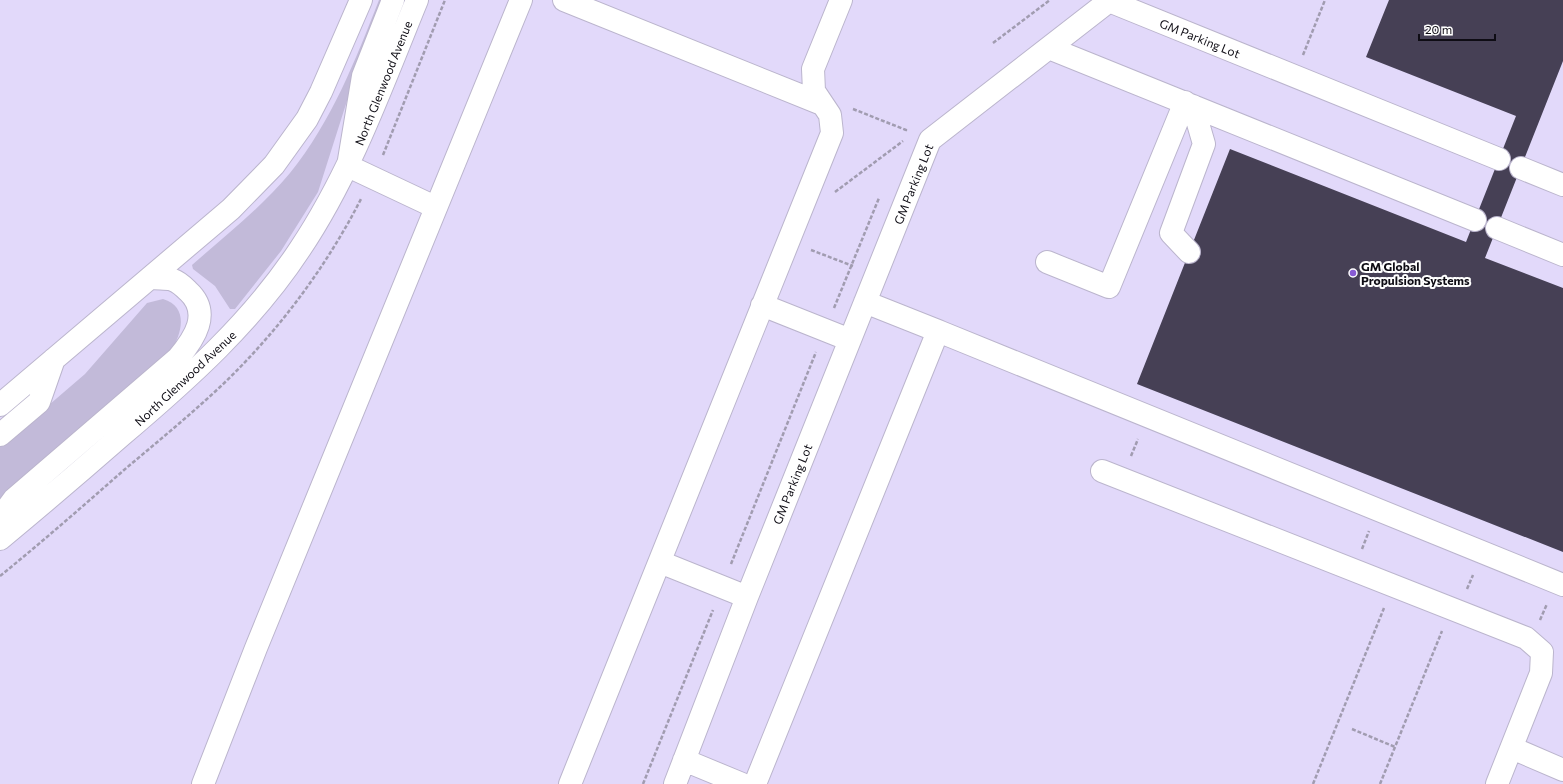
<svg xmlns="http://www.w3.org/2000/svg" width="1563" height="784" font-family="Commissioner,sans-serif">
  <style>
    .built { fill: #e2d9fa }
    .green { fill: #c2bad9 }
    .building { fill: #464055 }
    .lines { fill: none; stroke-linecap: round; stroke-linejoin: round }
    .minor-casing { stroke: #bbb5cd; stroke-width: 24 }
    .path { stroke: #a19cb0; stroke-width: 2.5; stroke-dasharray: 4 2; stroke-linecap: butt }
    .minor { stroke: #fff; stroke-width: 22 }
    .poi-dot { fill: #875ad3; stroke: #fff; stroke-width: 1.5 }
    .labels { text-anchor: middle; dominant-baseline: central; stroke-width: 4; stroke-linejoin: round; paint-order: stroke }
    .street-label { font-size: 12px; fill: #0e0c14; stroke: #fff }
    .poi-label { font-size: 12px; font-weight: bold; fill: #0e0c14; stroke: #fff; text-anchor: start }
  </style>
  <rect width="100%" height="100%" fill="#ece5ff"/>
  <!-- built -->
  <path class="built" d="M0 0H1563V784H0Z"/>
  <!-- green -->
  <path class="green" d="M379 0H386L353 82 318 192 281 251 235 309H230L215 286 193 269 192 265C226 235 262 207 290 173 332 121 355 61 379 0Z
    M163 299C189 307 182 333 171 351L0 502V447L85 374 147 303Z"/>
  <!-- building -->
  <path class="building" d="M1389 0H1563V61L1485 258 1563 288V552L1137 384 1230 149 1466 242 1516 116 1366 57Z"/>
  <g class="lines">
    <defs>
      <path id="minor" d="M393 0 363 76 348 166 435 207
        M564 0 822 104
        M1049 48 1475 220
        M1521 168 1563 185
        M1497 228 1563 255
        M1189 252 1171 233 1204 144 1193 106
        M1047 262 1109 287 1185 102
        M762 305 850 340
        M938 331 1563 585
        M0 405 231 209 274 165 307 119 321 92 361 0
        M0 435 39 402 54 359
        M1102 471 1526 638 1542 652 1541 673 1497 784
        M0 518 14 499 178 358C194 339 212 313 188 291 184 287 179 282 173 280 167 278 158 279 152 278
        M0 539C41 505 82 470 122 435 188 379 252 322 300 249 351 173 382 85 417 0
        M660 562 747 597
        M1512 748 1563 770
        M684 760 742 784
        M203 784 256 648 521 0
        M570 784 832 133 830 115 814 91 813 69 841 0
        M675 784 747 597 930 140 1109 1 1499 159
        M755 784 938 331 865 302"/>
    </defs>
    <!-- minor casing -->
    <use href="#minor" class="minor-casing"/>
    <!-- path -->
    <path class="path" d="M993 43 1050 0
      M1303 55 1325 0
      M853 109 906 130 905 132
      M383 155 445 0
      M835 192 903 141
      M811 250 853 266
      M834 308 879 198
      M1131 456 1138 439
      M1362 549 1369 531
      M731 564 816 352
      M0 576C42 542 83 506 124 470 156 443 189 416 220 387 277 333 325 269 361 199
      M1467 589 1473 575
      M1540 620 1547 604
      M1352 729 1395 747
      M643 784 713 610
      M1313 784 1384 608
      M1380 784 1442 631"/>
    <!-- minor -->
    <use href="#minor" class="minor"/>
  </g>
  <!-- markers -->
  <circle class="poi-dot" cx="1353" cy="273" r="4"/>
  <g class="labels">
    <!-- street labels -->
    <g class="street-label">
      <text transform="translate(1200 38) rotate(22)">GM Parking Lot</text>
      <text transform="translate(383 83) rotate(-68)">North Glenwood Avenue</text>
      <text transform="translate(913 184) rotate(-68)">GM Parking Lot</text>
      <text transform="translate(185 378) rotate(-43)">North Glenwood Avenue</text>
      <text transform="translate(792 484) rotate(-68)">GM Parking Lot</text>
    </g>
    <!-- poi labels -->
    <g class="poi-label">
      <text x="1361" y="266">GM Global<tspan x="1361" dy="14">Propulsion Systems</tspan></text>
    </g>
  </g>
  <!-- scale -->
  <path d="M1419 34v6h76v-6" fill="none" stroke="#0e0c14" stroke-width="2"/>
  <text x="1425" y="34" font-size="12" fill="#0e0c14" stroke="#ffffff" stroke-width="3" paint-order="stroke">20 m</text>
</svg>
